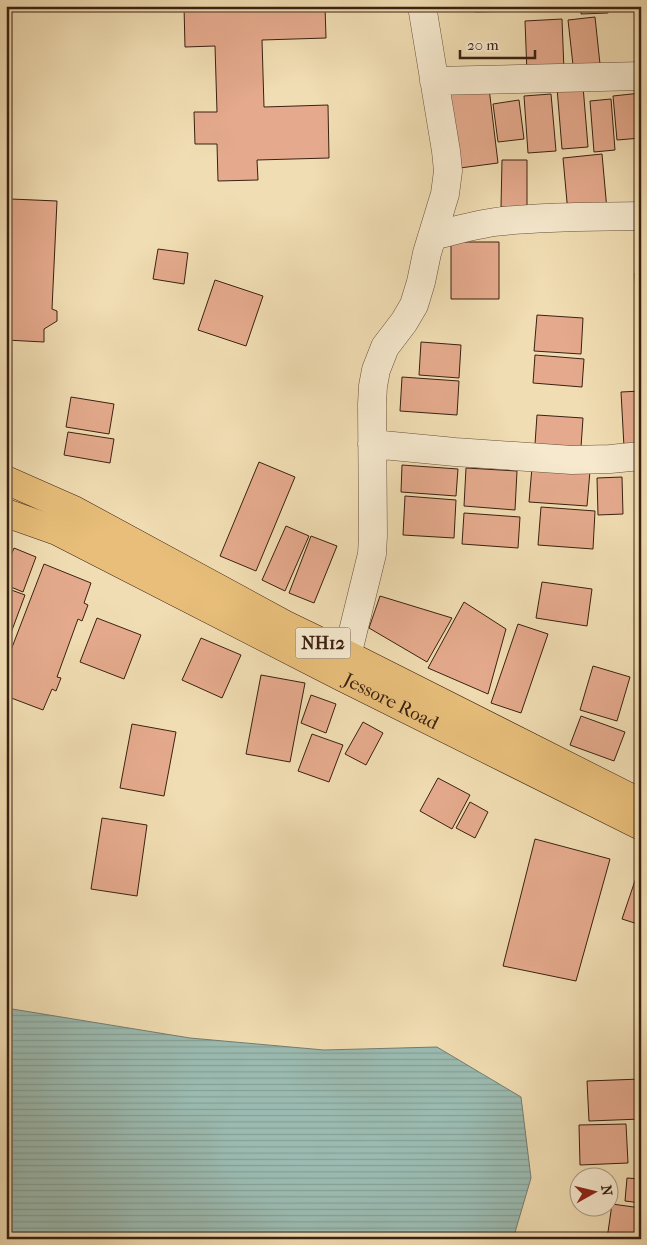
<svg xmlns="http://www.w3.org/2000/svg" width="647" height="1245" font-family="'IM FELL French Canon',serif">
  <style>
    .water { fill: url(#water-rules); stroke: #747d71 }
    .building { fill: #e5aa8d; stroke: #3a2111 }
    .lines { fill: none; stroke-linecap: round; stroke-linejoin: round }
    .minor-casing { stroke: #68503a; stroke-width: 29 }
    .highway-casing { stroke: #3a2111; stroke-width: 29 }
    .minor { stroke: #f6e9ce; stroke-width: 28 }
    .highway { stroke: #e8be7a; stroke-width: 28 }
    .labels { text-anchor: middle; dominant-baseline: central; stroke-width: 5; stroke-linejoin: round; paint-order: stroke }
    .shield { fill: #f6e9ce; stroke: #725d4a; stroke-width: 1 }
    .shield-label { font-size: 18px; font-weight: bold; fill: #3a2111 }
    .street-label { font-size: 19px; fill: #3a2111; stroke: #f6e9ce }
  </style>
  <defs>
    <pattern id="water-rules" width="6" height="5" patternUnits="userSpaceOnUse" patternTransform="scale(1.25)"><rect width="6" height="5" fill="#9bbbb1"/><path d="M0 2.5h6" fill="none" stroke="#86a097"/></pattern>
  </defs>
  <rect width="100%" height="100%" fill="#f1ddb3"/>
  <filter id="stains"><feTurbulence type="fractalNoise" baseFrequency=".004" numOctaves="4"/><feColorMatrix values="0 0 0 0 .2 0 0 0 0 .09 0 0 0 0 .02 0 0 0 .5 -.17"/></filter>
  <radialGradient id="worn" r=".72"><stop offset=".6" stop-color="#630" stop-opacity="0"/><stop offset="1" stop-color="#630" stop-opacity=".3"/></radialGradient>
  <!-- water -->
  <path class="water" d="M6 1008 190 1038 324 1050 437 1047 521 1097 531 1178 513 1239H6Z"/>
  <!-- building -->
  <path class="building" d="M184 6H325L326 38 262 40 264 107 328 105 329 158 257 160 258 180 218 181 217 144H195L194 112H217L215 46 185 47Z
    M475 6H511V11L475 12Z
    M581 6H608V13L581 14Z
    M595 17 600 64 573 65 568 20Z
    M562 19 564 71 527 73 525 21Z
    M583 86 588 147 562 149 557 88Z
    M489 88 498 163 460 168 450 93Z
    M641 93V138L617 140 613 96Z
    M551 94 556 151 528 153 524 96Z
    M611 99 615 150 594 152 590 101Z
    M519 100 524 139 498 142 493 104Z
    M602 154 607 210 568 213 563 158Z
    M502 160H527V207H501Z
    M11 199 57 201 52 309 57 311V321L44 329V342L6 340V304Z
    M451 242H499V299H451Z
    M158 249 188 253 184 284 153 279Z
    M635 273H641V318H637Z
    M215 280 263 296 246 346 198 330Z
    M537 315 583 318 581 354 534 351Z
    M421 342 461 345 459 378 419 375Z
    M535 355 584 359 582 387 533 383Z
    M402 377 459 381 457 415 400 411Z
    M641 391V446L624 447 621 392Z
    M71 397 114 404 109 434 66 427Z
    M537 415 583 418 581 447 535 444Z
    M68 432 114 439 110 463 64 455Z
    M259 462 295 477 256 571 220 556Z
    M402 465 458 469 456 496 401 492Z
    M532 467 590 471 587 506 529 502Z
    M466 468 517 471 515 510 464 506Z
    M622 477 623 514 598 515 597 478Z
    M405 496 456 500 454 538 403 535Z
    M541 507 595 511 593 549 538 545Z
    M464 513 520 517 518 548 462 544Z
    M286 526 309 536 285 591 262 580Z
    M311 536 337 546 314 603 289 593Z
    M14 548 36 557 23 592 6 585V567Z
    M637 558H641V590H640Z
    M44 564 91 583 84 603 88 605 82 621 78 619 57 677 61 678 56 691 52 689 43 710 6 696V663Z
    M542 582 592 589 587 626 536 618Z
    M6 588 25 595 8 641H6Z
    M380 596 452 618 427 662 369 628Z
    M464 602 506 629 488 694 428 668Z
    M97 618 141 635 124 679 80 662Z
    M518 624 548 634 521 713 491 703Z
    M201 638 241 655 222 698 182 680Z
    M593 666 630 677 617 721 580 710Z
    M261 675 305 683 290 762 246 754Z
    M311 695 336 704 326 733 301 723Z
    M581 716 625 732 614 761 570 745Z
    M363 722 383 733 366 765 345 754Z
    M132 724 176 732 164 796 120 788Z
    M312 734 343 745 329 782 298 771Z
    M438 778 470 795 452 829 420 811Z
    M470 802 488 812 475 838 456 828Z
    M102 818 147 825 137 896 91 889Z
    M535 839 610 859 576 981 503 966Z
    M641 863V925L622 919Z
    M641 1079V1119L589 1121 587 1081Z
    M626 1124 628 1163 580 1165 579 1125Z
    M627 1178 641 1179V1203L625 1201Z
    M612 1204 641 1208V1239H607Z"/>
  <g class="lines">
    <defs>
      <path id="minor" d="M434 81 641 76
        M432 236C453 231 474 225 495 222 543 216 593 217 641 216
        M372 444 455 452 572 460 610 459 641 456
        M342 676 372 554 373 536 372 404 373 386 376 370 385 347 404 322 414 305 421 282 427 253 445 194 448 171 446 151 422 6"/>
      <g id="highway">
        <path d="M6 480 74 510 284 624 346 654 641 803"/>
        <path id="s1" d="M6 513 57 531 342 677 641 826"/>
      </g>
    </defs>
    <!-- minor casing -->
    <use href="#minor" class="minor-casing"/>
    <!-- highway casing -->
    <use href="#highway" class="highway-casing"/>
    <!-- minor -->
    <use href="#minor" class="minor"/>
    <!-- highway -->
    <use href="#highway" class="highway"/>
  </g>
  <g class="labels">
    <!-- shield labels -->
    <rect class="shield" x="295.5" y="627.5" width="55" height="31" rx="4"/>
    <g class="shield-label">
      <text x="323" y="643">NH12</text>
    </g>
    <!-- street labels -->
    <g class="street-label">
      <text stroke="none"><textPath href="#s1" startOffset="429">Jessore Road</textPath></text>
    </g>
  </g>
  <!-- margin -->
  <rect width="647" height="1245" fill="none" stroke="#f1ddb3" stroke-width="25"/>
  <rect x="8" y="8" width="632" height="1230" fill="none" stroke="#3a2111" stroke-width="2.5"/>
  <rect x="12" y="12" width="622" height="1220" fill="none" stroke="#3a2111"/>
  <!-- north arrow -->
  <g transform="translate(594 1192) rotate(82)"><circle r="24" fill="#f6e9ce" stroke="#ab9982"/>
  <path d="M0-4L9 19L0 12L-9 19Z" fill="#8f2418"/>
  <text y="-8" font-size="14" font-weight="bold" text-anchor="middle" fill="#3a2111">N</text>
  </g>
  <!-- scale -->
  <path d="M460 50v8h75v-8" fill="none" stroke="#3a2111" stroke-width="2.5"/>
  <text x="467" y="50" font-size="15" fill="#3a2111" stroke="#f6e9ce" stroke-width="4" paint-order="stroke">20 m</text>
  <rect width="100%" height="100%" filter="url(#stains)"/>
  <rect width="100%" height="100%" fill="url(#worn)"/>
</svg>
